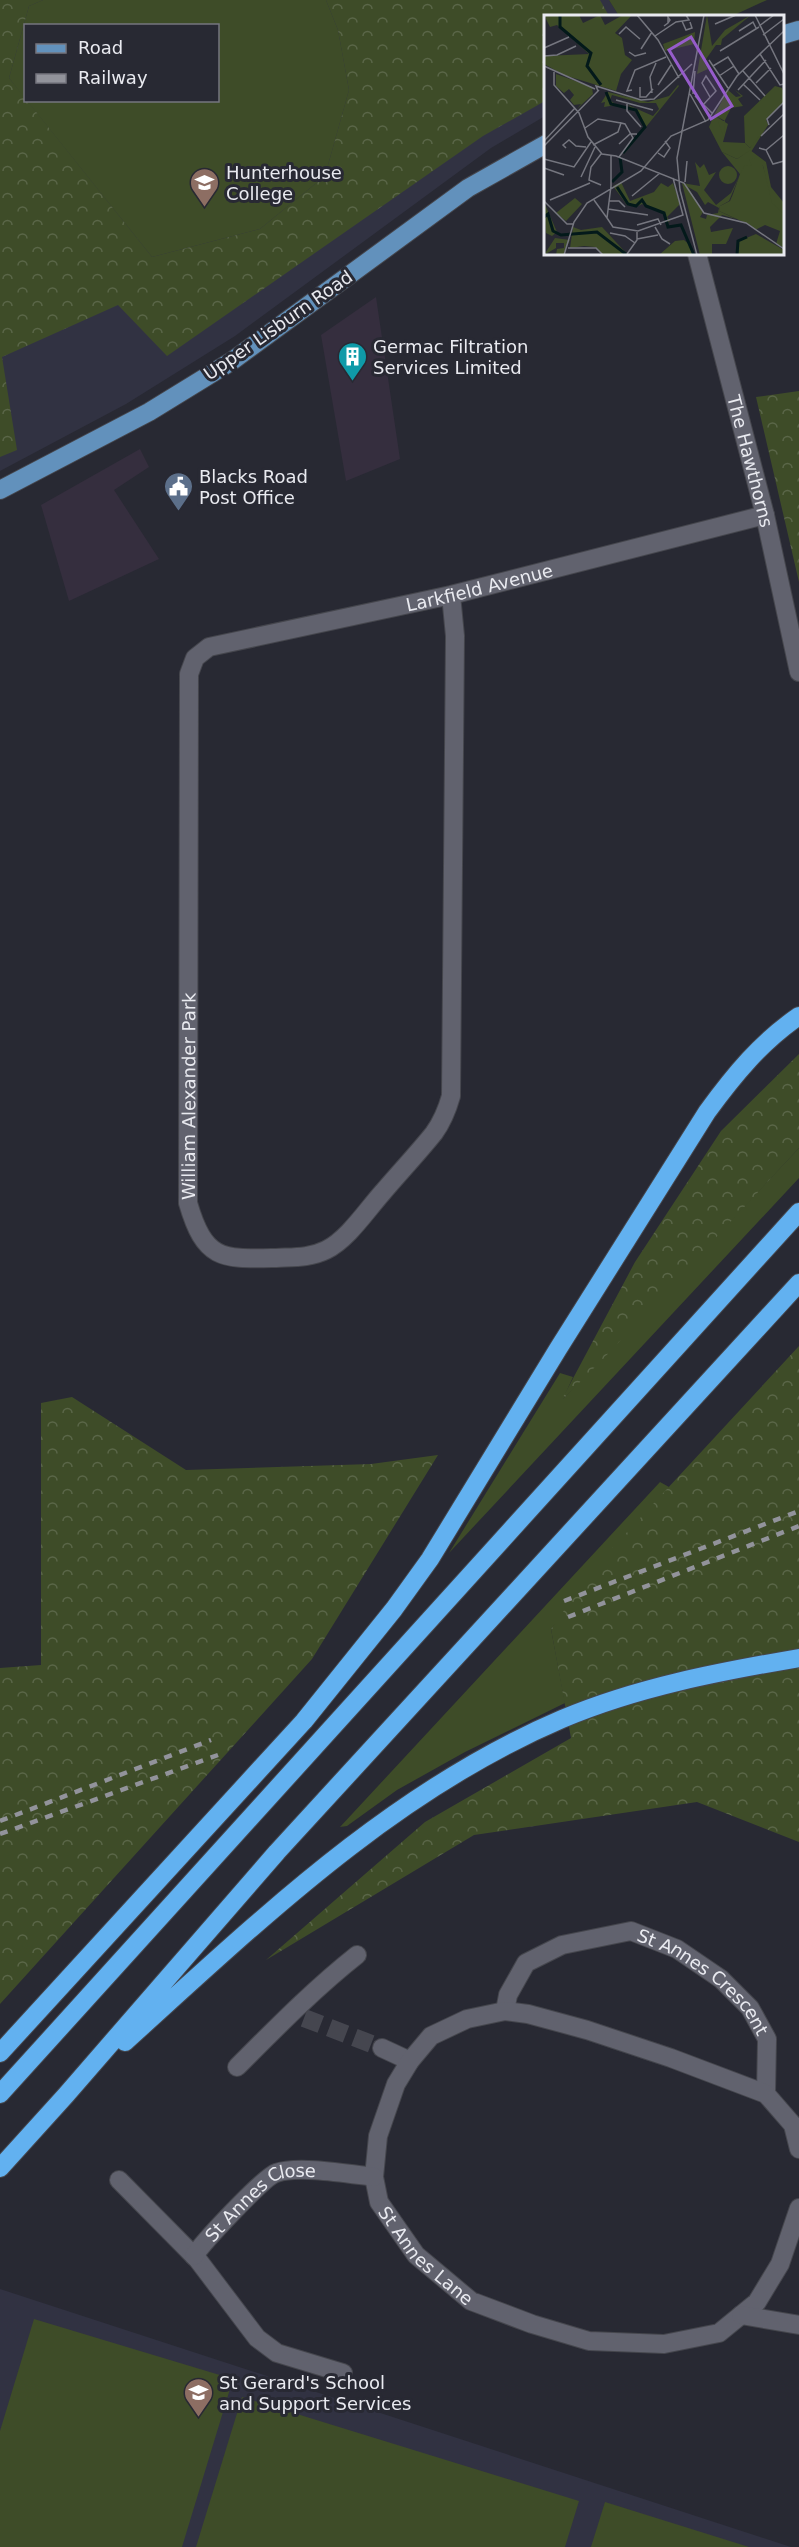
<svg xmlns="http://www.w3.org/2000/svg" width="799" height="2547" font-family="'DejaVu Sans',sans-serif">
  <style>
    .commercial { fill: #352e3e }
    .built { fill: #313242; fill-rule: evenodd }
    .grass { fill: #3e4c28 }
    .forest { fill: url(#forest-crowns) }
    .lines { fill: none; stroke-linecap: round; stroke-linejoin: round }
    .street-tunnel { stroke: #45464f; stroke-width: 18; stroke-dasharray: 18 9; stroke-linecap: butt }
    .street-casing { stroke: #45464d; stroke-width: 20 }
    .primary-casing { stroke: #45464d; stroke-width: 20 }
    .highway-casing { stroke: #45464d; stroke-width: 20 }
    .street { stroke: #61626e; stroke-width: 18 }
    .primary { stroke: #6291bc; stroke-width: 18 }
    .highway { stroke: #62b1f0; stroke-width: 18 }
    .rail { stroke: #92939b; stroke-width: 4.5; stroke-dasharray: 8 8; stroke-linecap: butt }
    .labels { text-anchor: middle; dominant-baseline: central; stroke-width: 6; stroke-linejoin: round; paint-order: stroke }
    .poi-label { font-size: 18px; fill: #e9eaf0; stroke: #282933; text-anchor: start }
    .street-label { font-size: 18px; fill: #e9eaf0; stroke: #282933 }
    .inset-river { fill: none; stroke: #03191a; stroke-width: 3 }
    .inset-road { fill: none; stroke: #75767f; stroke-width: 1.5 }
    .view { fill: #965ccb; fill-opacity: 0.15; stroke: #965ccb; stroke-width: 3 }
    .inset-edge { fill: none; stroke: #e9eaf0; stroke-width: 3 }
  </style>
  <defs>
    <pattern id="forest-crowns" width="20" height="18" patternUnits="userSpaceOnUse" patternTransform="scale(1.5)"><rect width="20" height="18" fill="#3e4c28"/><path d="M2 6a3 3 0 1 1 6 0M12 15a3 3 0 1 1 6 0" fill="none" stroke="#5a6648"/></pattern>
  </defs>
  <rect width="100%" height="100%" fill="#282933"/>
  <!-- commercial -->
  <path class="commercial" d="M376 297 400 459 346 481 321 335Z
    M140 449 149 467 114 490 159 559 69 601 41 505Z"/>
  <!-- built -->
  <path class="built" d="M0 0H609L619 16H546L545 116 491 148 235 336 126 404 0 471ZM26 26H218V100H26Z
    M0 2289 791 2547H0Z"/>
  <!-- grass -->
  <path class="grass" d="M43 0H326L338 30 349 90 325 176 260 229 152 257 27 101 218 100V26H26L25 99 9 78 29 6Z
    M609 0H767L732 16H619Z
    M799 1148V1178L449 1553 560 1373 573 1377 563 1399Z
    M660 1482 669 1487 551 1629 565 1703 465 1752 397 1790 347 1826 340 1827Z
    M34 2319 233 2379 182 2547H0V2431Z
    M242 2397 579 2501 565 2547H196Z
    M605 2502 749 2547H591Z"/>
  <!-- forest -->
  <path class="forest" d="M0 0H43L29 6 9 78 152 257 260 229 325 176 349 90 338 30 326 0H600L609 16H546L545 101 483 136 167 356 118 305 2 357 17 450 0 457Z
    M799 391V582L756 397Z
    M799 1054V1148L604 1358 561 1401 635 1262 721 1131Z
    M799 1346V1842L697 1802 474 1835 266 1960 425 1822 571 1738 551 1629 593 1569Z
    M72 1397 186 1470 371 1464 438 1455 312 1659 0 2004V1668L41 1665V1403Z"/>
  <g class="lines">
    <!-- street-tunnel -->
    <path class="street-tunnel" d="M304 2018 382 2048"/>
    <defs>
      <g id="street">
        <path id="s1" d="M697 254 765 515 799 672"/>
        <path id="s2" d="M451 595 455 636 451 1096C447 1110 442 1122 434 1133 418 1153 400 1172 383 1192 366 1211 348 1239 326 1250 310 1258 293 1257 276 1258 222 1259 205 1261 188 1203L189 674 195 658 209 647 451 595 765 515"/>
        <path id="s3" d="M505 2011 508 1995 526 1963 562 1945 631 1931 677 1949 721 1979 750 2008 767 2039 766 2094"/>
        <path d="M382 2048 410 2061"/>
        <path d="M237 2067C276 2028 314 1989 357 1955"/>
        <path id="s4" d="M799 2149 793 2125 766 2094 671 2058 587 2030 528 2014 505 2011 467 2019 431 2036 410 2061 396 2084 378 2136 374 2177 379 2202 416 2255 471 2301 532 2324 589 2341 664 2344 719 2333 757 2302 780 2264 799 2208"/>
        <path d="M119 2180 198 2260 257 2338 277 2353 343 2373"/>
        <path id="s5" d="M194 2256C203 2242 264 2177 276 2173 298 2165 349 2174 374 2177"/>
        <path d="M741 2315 799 2325"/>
      </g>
      <path id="primary" d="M782 35 799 30
        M0 490 149 412 232 361 468 188 546 144"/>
      <path id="highway" d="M125 2042C260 1920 393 1791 562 1719 638 1687 718 1672 799 1658
        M0 2053 304 1721 394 1609 430 1559 558 1349 707 1112C734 1075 761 1042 799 1016
        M0 2094 799 1212
        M0 2168 66 2095 277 1852 799 1283"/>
    </defs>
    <!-- street casing -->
    <use href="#street" class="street-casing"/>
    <!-- primary casing -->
    <use href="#primary" class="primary-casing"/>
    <!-- highway casing -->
    <use href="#highway" class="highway-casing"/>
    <!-- street -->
    <use href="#street" class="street"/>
    <!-- primary -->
    <use href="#primary" class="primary"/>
    <!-- highway -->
    <use href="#highway" class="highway"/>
    <!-- rail -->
    <path class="rail" d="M564 1601 799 1511
      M568 1617 799 1526
      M0 1821 211 1740
      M0 1834 218 1755"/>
  </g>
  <!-- icons -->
  <defs>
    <symbol id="school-pin" viewBox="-11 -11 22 30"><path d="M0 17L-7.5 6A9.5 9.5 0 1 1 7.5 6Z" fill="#8d6e63" stroke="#282933"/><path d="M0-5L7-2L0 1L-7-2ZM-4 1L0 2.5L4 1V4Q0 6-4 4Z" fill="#fff"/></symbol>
    <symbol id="building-pin" viewBox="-11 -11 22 30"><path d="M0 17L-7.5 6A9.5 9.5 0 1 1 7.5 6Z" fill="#0f9aa8" stroke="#282933"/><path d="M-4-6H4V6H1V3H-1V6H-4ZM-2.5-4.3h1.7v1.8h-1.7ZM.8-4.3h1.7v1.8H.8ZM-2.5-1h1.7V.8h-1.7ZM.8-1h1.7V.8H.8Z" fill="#fff"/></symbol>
    <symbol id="civic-pin" viewBox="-11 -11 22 30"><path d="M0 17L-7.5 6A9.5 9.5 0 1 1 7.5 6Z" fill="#5c6f8a" stroke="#282933"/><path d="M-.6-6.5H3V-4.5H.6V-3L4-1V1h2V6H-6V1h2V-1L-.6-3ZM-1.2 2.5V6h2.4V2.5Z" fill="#fff"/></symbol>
  </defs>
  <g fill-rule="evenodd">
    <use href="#school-pin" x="188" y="166" width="33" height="45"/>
    <use href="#building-pin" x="336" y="340" width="33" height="45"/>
    <use href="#civic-pin" x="162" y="470" width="33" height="45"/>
    <use href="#school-pin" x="182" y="2376" width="33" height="45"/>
  </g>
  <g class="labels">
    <!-- poi labels -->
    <g class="poi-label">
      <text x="226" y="172">Hunterhouse<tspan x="226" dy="21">College</tspan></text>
      <text x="373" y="346">Germac Filtration<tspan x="373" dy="21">Services Limited</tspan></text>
      <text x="199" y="476">Blacks Road<tspan x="199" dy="21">Post Office</tspan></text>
      <text x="219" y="2382">St Gerard's School<tspan x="219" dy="21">and Support Services</tspan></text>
    </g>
    <!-- street labels -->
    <g class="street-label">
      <text transform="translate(278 325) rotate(-35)">Upper Lisburn Road</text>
      <text stroke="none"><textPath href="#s1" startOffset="214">The Hawthorns</textPath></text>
      <text stroke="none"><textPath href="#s2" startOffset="1712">Larkfield Avenue</textPath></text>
      <text stroke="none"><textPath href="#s2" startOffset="978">William Alexander Park</textPath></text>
      <text stroke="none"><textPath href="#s3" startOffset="254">St Annes Crescent</textPath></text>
      <text stroke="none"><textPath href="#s5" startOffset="90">St Annes Close</textPath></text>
      <text stroke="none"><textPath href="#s4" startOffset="672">St Annes Lane</textPath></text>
    </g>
  </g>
  <!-- overview -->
  <g transform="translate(544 15)">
    <rect width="240" height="240" fill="#282933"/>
    <path d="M151 17 150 29 121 36 119 29ZM240 70V86L222 105 224 110 207 137 217 145 226 173 240 190V233L232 229 236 216 221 210 211 215 206 210 175 196 176 191 186 186 189 179 196 159 192 152 206 136 193 144 178 137 165 112 170 100 184 109 179 127 201 128 206 133 233 73 239 75ZM175 160a9 9 0 1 1 18 0a9 9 0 1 1-18 0ZM31 183 38 189 22 206 12 198ZM212 219 240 235V240H194L195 226ZM11 223 26 225 19 240H12L13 234 20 233V228H12V233L0 240ZM140 225 148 232V240H115L131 226Z" fill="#3e4c28"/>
    <path d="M0 0H35L39 8 56 0 61 10 79 0H88L71 18 78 23 81 40 88 45 77 59 72 76 20 60 0 49V41L45 39 13 10 6 12ZM163 0 168 31 181 15 207 0 178 24 177 30H172L160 47 164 54 153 59ZM12 59 48 72 49 79 33 94 37 89 30 90 26 85 30 80 25 74 20 78 12 71ZM134 70 135 71 77 143 100 113 96 101 84 90 109 101 115 94 112 88H96L68 80 66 85 72 90 60 92 61 87 57 88 64 77 104 87 125 81ZM231 71 238 73 240 86 222 105 224 110 206 133 201 128 200 101ZM184 75 192 82 197 81 191 75 199 81 194 84 199 91 187 93 181 105 180 123 174 106H181L170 100ZM206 135 222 147 227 172 240 188V199L228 188 219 151 211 143 205 145 208 151 201 150 196 159 178 137 193 144ZM151 147 156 153 160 149 165 160 172 157 160 175 172 190 187 178 195 162 185 186 176 191 175 196 192 204 178 200 166 212 167 217 189 213 182 229H168V240H156L138 168 156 171ZM144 172 153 177 161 190 164 187 175 193 174 198 163 200 162 204 156 202 159 197ZM77 167 86 186 110 177 117 168 124 172 129 168 136 189 123 202 126 206 122 208 120 198 98 189 92 192 83 190 69 171ZM0 187 13 217 8 221 2 218ZM29 212 37 215 58 212 84 240H59L51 232 40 231 26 233Z" fill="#3e4c28" fill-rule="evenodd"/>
    <path class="inset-river" d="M16 0V12L47 38 43 51 57 70M62 77 67 89 92 95 101 112 79 138M68 167 78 157 76 142M73 172 84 189 92 191 98 185 102 191 120 198 124 212 137 210 150 240M0 202 4 199 9 216 17 220 53 217 83 240M193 240 194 226 203 222"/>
    <path class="inset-road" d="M93 0 114 25 135 63M211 0 240 59M138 6 142 15 148 13 146 7M171 9 192 0M120 11 124 8 126 5 124 2V8M215 11 230 0M195 16 209 7 212 13M75 19 82 12 96 24M219 20 240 4M111 21 132 7 145 5 142 0M0 33 25 22M97 34 108 17M176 36 215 12M85 37 91 41 102 38M216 39 236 70 240 69M0 41 13 40 32 31M165 45 184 73M0 51 51 74M169 51 184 42 195 59M199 56 221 81M10 57V70L35 98 44 122 58 139 72 141 140 168 160 198 202 208 240 234M175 61 190 51M212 68 227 53M199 69 216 85M114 70 127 50M96 72V82H102L109 74M88 75 83 76 91 55 122 42M194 75 222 45M54 76 52 71 97 85 110 84 148 49M108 78 106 62 112 48M146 79 162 107M149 79 151 56M151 81 168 98M72 85 109 95M83 88V96L97 112M159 90 172 76 162 61 158 68 166 82M225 110 223 104 240 87M41 113 54 104 77 108M217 121 240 99M0 126 31 93M75 129 86 119H93M49 130 74 117 77 108 81 109 89 123 75 142M0 131 55 75M22 133 19 130 25 125 32 131 42 132M215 133 222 135 240 120M222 135 229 149 240 146M114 138 120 142 126 133 121 126M67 141V171M0 144 30 152 47 127M0 153 20 160M37 162 51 132M141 167 143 146M57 170 45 165 47 152 57 139M67 171 63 203 69 212 94 216 139 200 129 163M88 181 116 158M6 185 46 168M50 185 63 203M0 186 23 209H29M65 186H75L81 192M64 194 104 200M93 210 114 204 117 210M111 212 118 224 126 229M66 218 81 221 91 228M93 224 114 220M24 233H52L59 240M83 239 93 225V217M20 240 30 207 43 188 97 156 127 121 164 105 193 61 240 16M153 240 136 175 133 143 160 0"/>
    <path class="view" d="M147 22 188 91 167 104 125 35Z"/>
    <rect width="240" height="240" class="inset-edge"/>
  </g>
  <!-- legend -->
  <rect x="24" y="24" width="195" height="78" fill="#282933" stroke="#75767f" stroke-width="1.5"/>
  <rect x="36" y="44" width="30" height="9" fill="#6291bc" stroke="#75767f" stroke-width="1.5"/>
  <text x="78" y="54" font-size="18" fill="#e9eaf0">Road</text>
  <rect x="36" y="74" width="30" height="9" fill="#92939b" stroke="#75767f" stroke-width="1.5"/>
  <text x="78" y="84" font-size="18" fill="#e9eaf0">Railway</text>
</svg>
